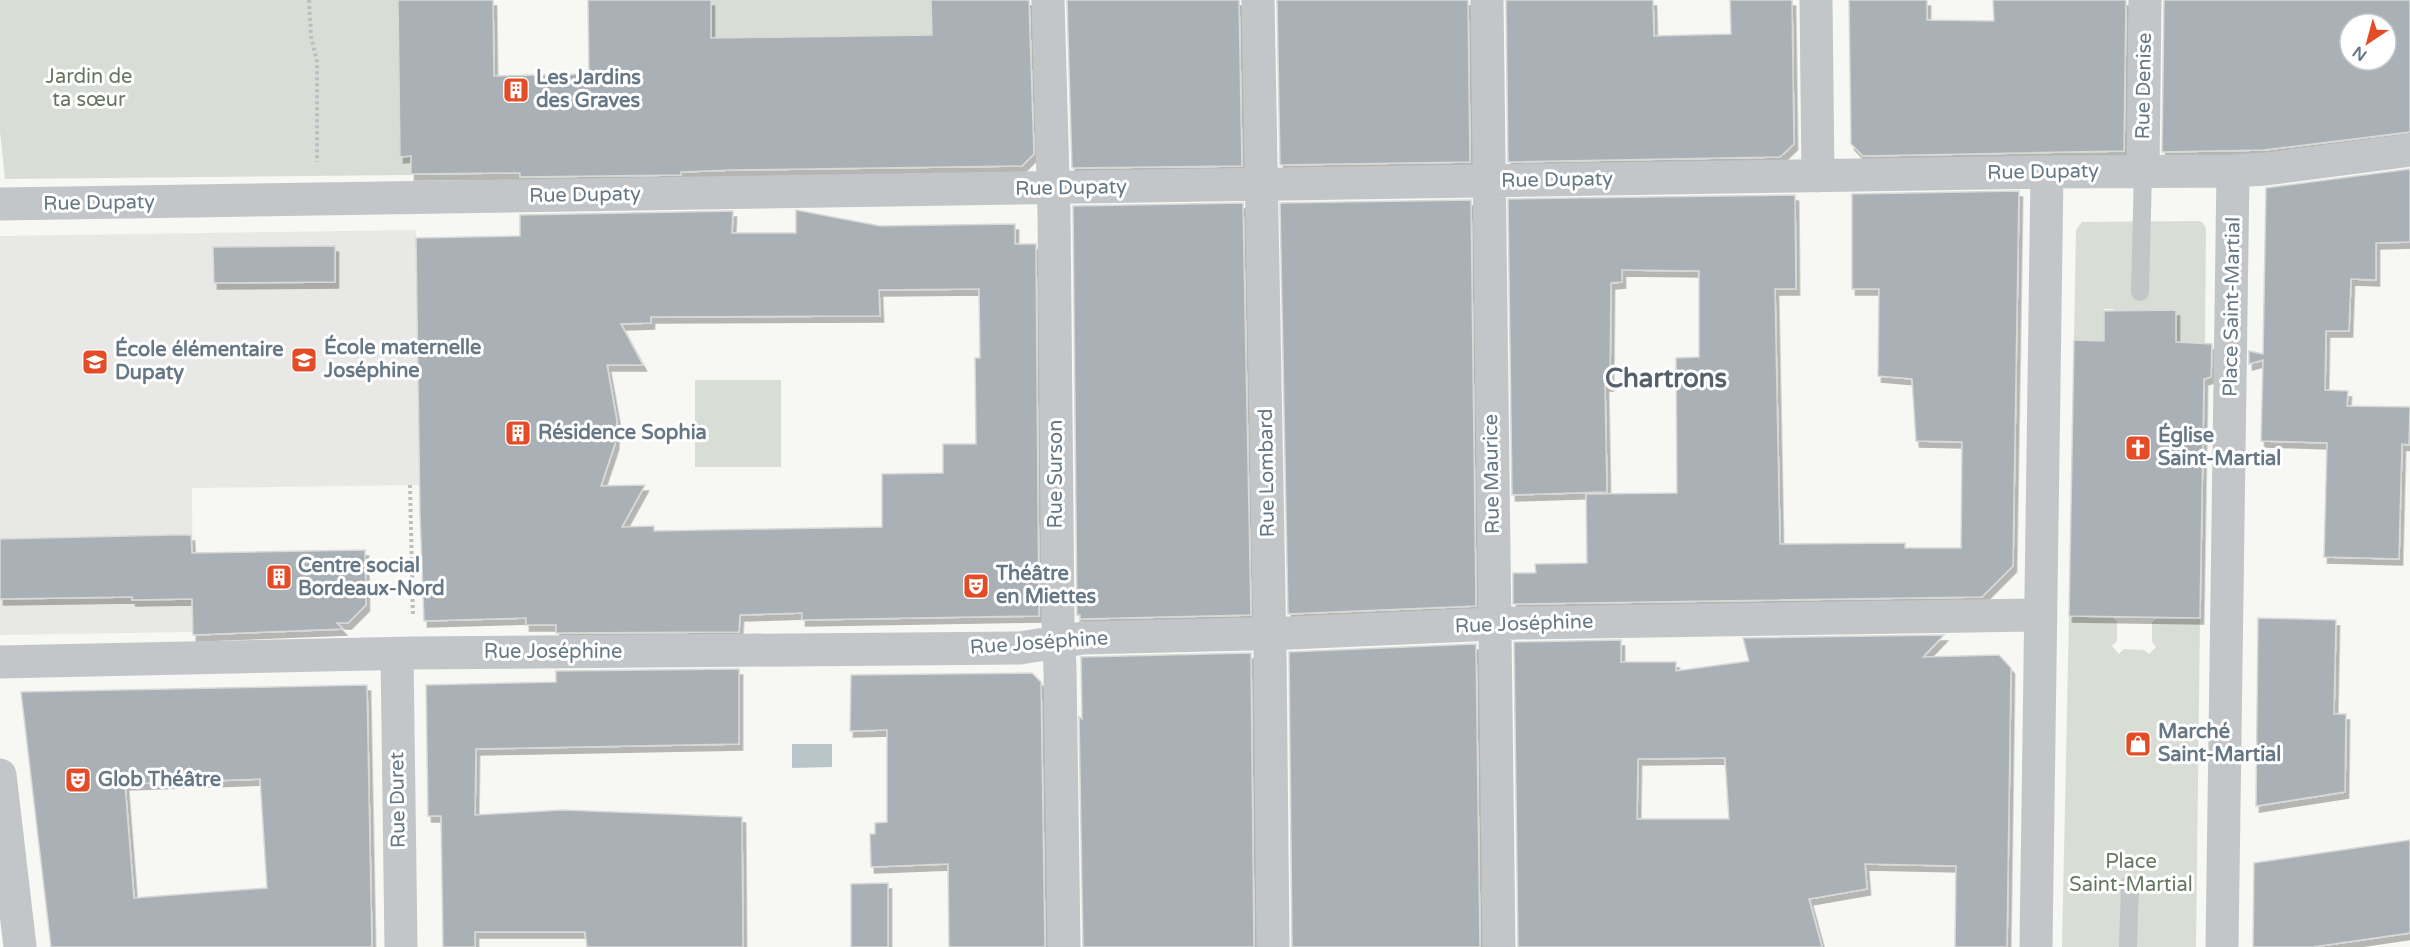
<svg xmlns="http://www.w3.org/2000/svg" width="2410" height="947" font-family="'Varela Round',sans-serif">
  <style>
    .built { fill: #e8e8e7 }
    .green { fill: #d8ded5 }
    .water { fill: #b8c6c9 }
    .building { fill: #a9b1b7; stroke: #d8d8d6; stroke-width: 1.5; fill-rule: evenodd; filter: url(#shadow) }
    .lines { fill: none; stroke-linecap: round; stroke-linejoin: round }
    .path { stroke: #bcbfc1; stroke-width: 4; stroke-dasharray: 3 3; stroke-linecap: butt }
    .service { stroke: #c2c6c9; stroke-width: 18 }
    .minor { stroke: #c2c6c9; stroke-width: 33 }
    .labels { text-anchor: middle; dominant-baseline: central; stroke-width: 6; stroke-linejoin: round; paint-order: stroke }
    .park-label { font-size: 20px; fill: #667761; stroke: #fff }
    .poi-label { font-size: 20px; font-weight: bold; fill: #667885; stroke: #fff; text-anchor: start }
    .street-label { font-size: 20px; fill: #667885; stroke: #fff }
    .district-label { font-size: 26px; font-weight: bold; fill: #54616a; stroke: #fff }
  </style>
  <defs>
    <filter id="shadow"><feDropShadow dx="3.5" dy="6" stdDeviation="0" flood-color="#0004"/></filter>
  </defs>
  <rect width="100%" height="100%" fill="#f7f7f4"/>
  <!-- built -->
  <path class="built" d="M416 230 420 485 192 488 193 632 0 635V236Z"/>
  <!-- green -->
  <path class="green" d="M0 0H405L411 175 5 179 0 132Z
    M711 0H931L932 35 711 38Z
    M2198 221 2202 222 2206 228 2205 343 2174 342 2176 310 2114 311 2113 309H2104L2106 341H2074L2076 230 2082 222Z
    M695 380H781V467H695Z
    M2069 616 2112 617 2117 621V641L2112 646 2119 654 2124 649 2144 650 2149 654 2156 647 2152 642V622L2157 618H2200L2196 947H2062Z"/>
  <!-- water -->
  <path class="water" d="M792 744H832V767L792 768Z"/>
  <!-- building -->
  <path class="building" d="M398 0H493L494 76 589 74 588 0H711V38L932 35 931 0H1029L1034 154 1022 166 733 170 681 172V175L520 177V173L411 174V156L400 157Z
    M1067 0H1239L1242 166 1072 168Z
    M1277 0H1468L1470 162 1280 165Z
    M1506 0H1653L1654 36 1731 34 1730 0H1792L1794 144 1780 157 1508 162Z
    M1849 0H1927V20L1994 21 1993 0H2126L2124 151 1863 156 1851 144Z
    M2164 0H2410V132L2264 150 2162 152ZM2350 24H2386V60H2350Z
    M2410 169V242L2376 243V280L2351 279 2349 331H2326L2325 390 2348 391 2347 406 2410 407 2409 445 2402 444 2399 559 2324 557 2327 443 2261 441 2263 360 2249 364V351L2263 354 2266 188Z
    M2019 191 2013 566 1982 597 1513 604V573H1536L1535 564 1587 563 1586 494 1677 493 1676 358 1699 357V271L1622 270V282L1611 283 1610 385H1605L1607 492 1512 495 1508 199 1795 195 1796 289H1775L1780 544 1905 543V548H1961L1962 442 1916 441 1912 379 1878 376 1879 289H1852V194Z
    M1471 200 1476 606 1288 614 1280 203Z
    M1243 203 1251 615 1080 619V615H1077L1073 206Z
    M796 210 880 226 1015 224V244H1036L1039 616 802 620V613L740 615 739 632 556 633V625H526V618L424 621 420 514 416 238 520 236V215L733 211 732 233H796ZM979 289 980 358H975L976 444H943V473L882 474V527L654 531V526L622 527 645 485 601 486 615 444 617 421 607 365H643L621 324 651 323V317L880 316 879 290Z
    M335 246V282L214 283 213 247Z
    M2176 310V342L2212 344 2211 377 2204 379 2200 618 2069 616 2074 340 2104 341V311Z
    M172 535H191L192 553 365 550 366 605 348 623H337L343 629 193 635 192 599 132 600V597L0 599V539Z
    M2258 618 2336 620 2334 714H2346L2345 792 2256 806Z
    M1944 635 1923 657 1999 655 2011 668 2007 947H1955L1956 866 1865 864 1867 889 1809 899 1822 947H1518L1514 642 1621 640V662H1676V671L1749 661 1743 638ZM1725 758 1729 819H1637L1638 759Z
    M1476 644 1480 947H1292L1289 652Z
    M1251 653 1254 947H1083L1079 717 1082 719 1081 657Z
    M739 669V744L476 749 475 815 563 810 742 817 743 947H587L585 932H475V947H443L441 816H428L426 685 556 682V671Z
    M1032 673 1041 682 1045 947H949L948 864 871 867 870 834H875V823L887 822V730L850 731 851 675Z
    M367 685 372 947H51L21 692ZM260 779 267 888 134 898 125 784Z
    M2410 840V933L2313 947H2253L2254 863Z
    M888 883V947H851V884Z"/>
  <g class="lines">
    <!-- path -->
    <path class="path" d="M309 0 311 36 317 62V162
      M410 485 413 617"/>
    <!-- service -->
    <path class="service" d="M2140 292 2143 172
      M2128 947 2130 884"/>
    <!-- minor -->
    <path class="minor" d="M1048 0 1054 214 1058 621 1060 669 1064 947
      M1258 0 1270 650 1273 947
      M1487 0 1499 947
      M1816 0 1818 176
      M2143 172 2145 0
      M0 204 2047 172 2233 171 2266 169 2410 150
      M397 654 401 947
      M0 662 414 653 1020 648 1083 638 1291 633 1517 623 2041 615
      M0 775 20 947
      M2036 947 2047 172
      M2222 947 2233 171"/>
  </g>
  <!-- icons -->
  <defs>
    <symbol id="building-square" viewBox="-11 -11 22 22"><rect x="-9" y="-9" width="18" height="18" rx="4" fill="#e34c27" stroke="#fff"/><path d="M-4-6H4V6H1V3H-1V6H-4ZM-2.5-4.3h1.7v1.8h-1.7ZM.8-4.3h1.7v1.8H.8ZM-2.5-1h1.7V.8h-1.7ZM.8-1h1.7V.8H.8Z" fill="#fff"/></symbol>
    <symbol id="school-square" viewBox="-11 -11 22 22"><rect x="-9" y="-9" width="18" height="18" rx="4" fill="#e34c27" stroke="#fff"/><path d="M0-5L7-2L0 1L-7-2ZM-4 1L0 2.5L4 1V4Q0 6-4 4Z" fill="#fff"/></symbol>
    <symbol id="church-square" viewBox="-11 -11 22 22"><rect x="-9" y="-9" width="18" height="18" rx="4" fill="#e34c27" stroke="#fff"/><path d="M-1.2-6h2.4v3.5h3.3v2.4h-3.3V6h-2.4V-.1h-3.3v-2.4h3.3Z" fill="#fff"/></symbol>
    <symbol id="theatre-square" viewBox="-11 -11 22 22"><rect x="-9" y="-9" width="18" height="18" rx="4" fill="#e34c27" stroke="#fff"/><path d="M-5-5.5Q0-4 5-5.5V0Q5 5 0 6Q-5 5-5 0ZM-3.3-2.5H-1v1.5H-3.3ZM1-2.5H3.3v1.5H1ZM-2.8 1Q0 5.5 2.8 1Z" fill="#fff"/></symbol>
    <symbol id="shop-square" viewBox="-11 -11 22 22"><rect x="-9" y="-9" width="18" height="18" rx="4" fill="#e34c27" stroke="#fff"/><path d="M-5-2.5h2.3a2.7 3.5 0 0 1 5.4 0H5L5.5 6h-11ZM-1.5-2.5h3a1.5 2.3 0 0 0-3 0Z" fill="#fff"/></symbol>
  </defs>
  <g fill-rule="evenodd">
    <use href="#building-square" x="501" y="75" width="30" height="30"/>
    <use href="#school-square" x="289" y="345" width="30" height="30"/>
    <use href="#school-square" x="80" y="347" width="30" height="30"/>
    <use href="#building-square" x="503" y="418" width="30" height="30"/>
    <use href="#church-square" x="2123" y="433" width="30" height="30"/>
    <use href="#building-square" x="264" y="562" width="30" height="30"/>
    <use href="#theatre-square" x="961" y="571" width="30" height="30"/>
    <use href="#shop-square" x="2123" y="729" width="30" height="30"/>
    <use href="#theatre-square" x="63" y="765" width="30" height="30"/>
  </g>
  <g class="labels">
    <!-- park labels -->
    <g class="park-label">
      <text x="89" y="77">Jardin de<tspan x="89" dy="23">ta sœur</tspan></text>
      <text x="2131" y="862">Place<tspan x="2131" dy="23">Saint-Martial</tspan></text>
    </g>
    <!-- poi labels -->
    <g class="poi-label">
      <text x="536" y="78">Les Jardins<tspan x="536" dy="23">des Graves</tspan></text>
      <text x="324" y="348">École maternelle<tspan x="324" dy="23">Joséphine</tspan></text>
      <text x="115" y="350">École élémentaire<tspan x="115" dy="23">Dupaty</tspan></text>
      <text x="538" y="433">Résidence Sophia</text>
      <text x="2158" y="436">Église<tspan x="2158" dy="23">Saint-Martial</tspan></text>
      <text x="298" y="566">Centre social<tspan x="298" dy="23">Bordeaux-Nord</tspan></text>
      <text x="996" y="574">Théâtre<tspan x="996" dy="23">en Miettes</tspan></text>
      <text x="2158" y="732">Marché<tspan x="2158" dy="23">Saint-Martial</tspan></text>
      <text x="98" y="780">Glob Théâtre</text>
    </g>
    <!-- street labels -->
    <g class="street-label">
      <text transform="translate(2144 86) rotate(-89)">Rue Denise</text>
      <text transform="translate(2043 172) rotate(-1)">Rue Dupaty</text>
      <text transform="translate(1557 180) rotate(-1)">Rue Dupaty</text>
      <text transform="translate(1071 188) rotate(-1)">Rue Dupaty</text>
      <text transform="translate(585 195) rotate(-1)">Rue Dupaty</text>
      <text transform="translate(99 203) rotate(-1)">Rue Dupaty</text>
      <text transform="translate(2232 307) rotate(-89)">Place Saint-Martial</text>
      <text transform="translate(1267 473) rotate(-91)">Rue Lombard</text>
      <text transform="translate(1056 474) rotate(-90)">Rue Surson</text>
      <text transform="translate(1492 474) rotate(-91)">Rue Maurice</text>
      <text transform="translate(1524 624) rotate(-2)">Rue Joséphine</text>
      <text transform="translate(1039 643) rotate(-4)">Rue Joséphine</text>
      <text x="553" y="652">Rue Joséphine</text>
      <text transform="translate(398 800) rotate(-91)">Rue Duret</text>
    </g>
    <!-- district labels -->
    <g class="district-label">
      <text x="1666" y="378">Chartrons</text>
    </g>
  </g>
  <!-- north arrow -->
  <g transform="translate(2368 42) rotate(216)"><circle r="28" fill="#ffffff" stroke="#c2c9ce" stroke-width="1.5"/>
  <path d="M0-4.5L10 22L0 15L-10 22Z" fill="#e34c27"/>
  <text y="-9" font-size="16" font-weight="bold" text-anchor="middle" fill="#667885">N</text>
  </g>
</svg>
